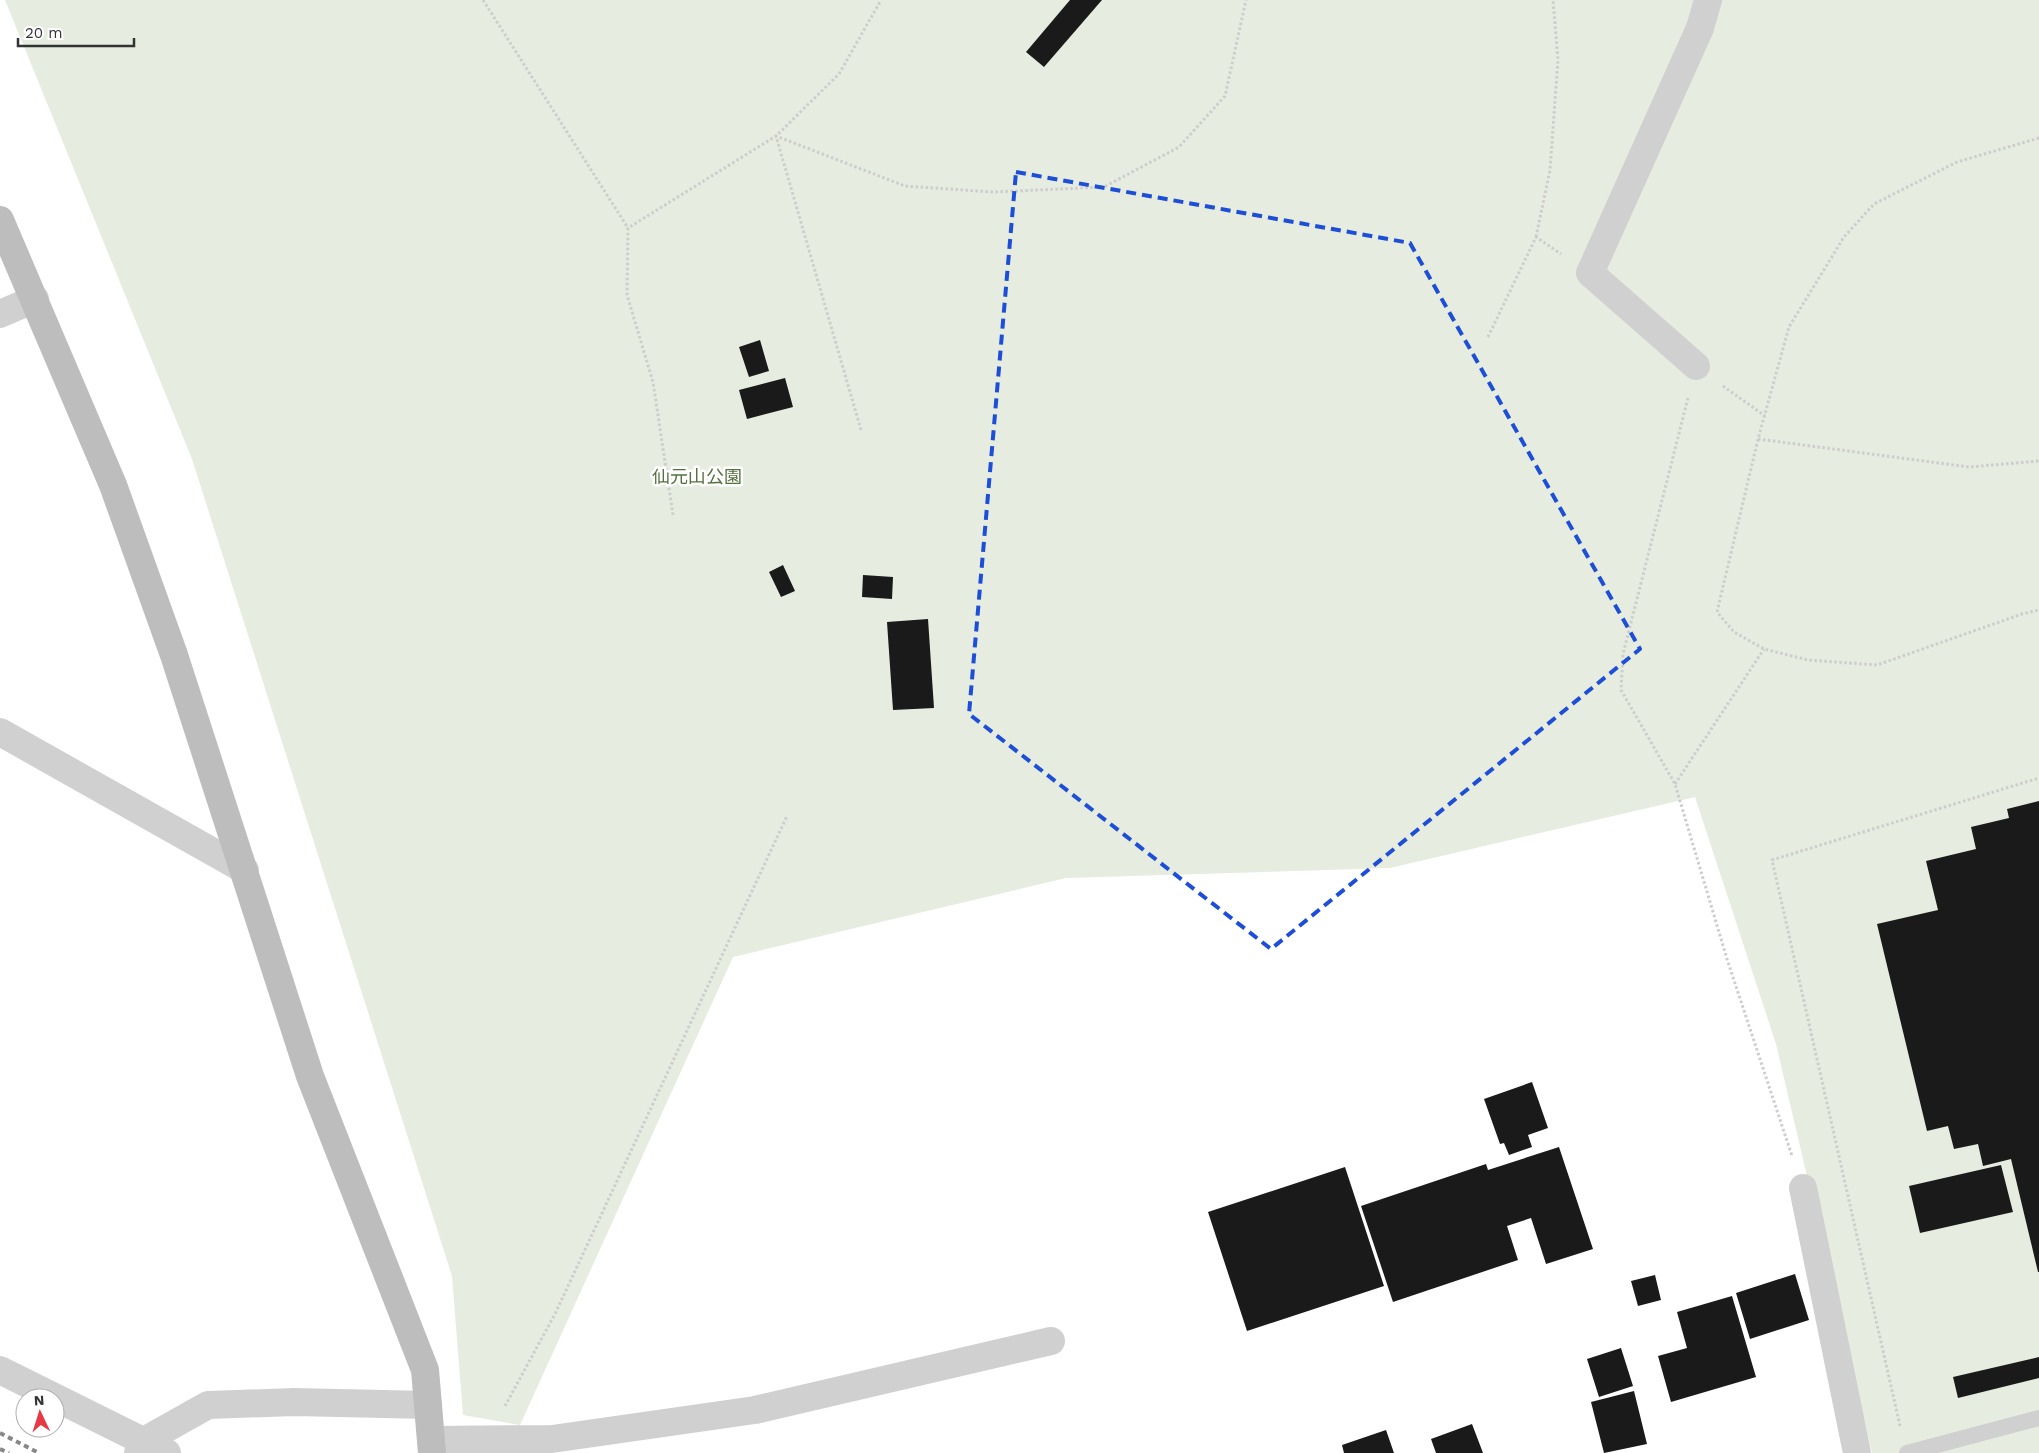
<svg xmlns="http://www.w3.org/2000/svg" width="2039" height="1453" font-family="'Work Sans','Noto Sans JP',sans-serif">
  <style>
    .green { fill: #e6ecdf }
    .building { fill: #1a1a1a }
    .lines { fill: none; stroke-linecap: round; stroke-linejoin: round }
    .path { stroke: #cdcdcd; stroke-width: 3; stroke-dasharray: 2.5 2.5; stroke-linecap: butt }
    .lane { stroke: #d0d0d0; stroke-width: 16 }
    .street { stroke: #d0d0d0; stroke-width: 28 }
    .secondary { stroke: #bdbdbd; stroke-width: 28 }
    .rail { stroke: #888; stroke-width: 4; stroke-dasharray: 5 4; stroke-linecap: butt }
    .marked { fill: none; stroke: #1d4ed8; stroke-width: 4; stroke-dasharray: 10 6; stroke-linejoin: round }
    .labels { text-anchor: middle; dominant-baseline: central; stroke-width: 5; stroke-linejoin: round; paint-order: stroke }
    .park-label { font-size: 18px; fill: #56703f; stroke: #fff }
  </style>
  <rect width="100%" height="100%" fill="#fff"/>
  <!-- green -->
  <path class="green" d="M5 0H2039V1453H1872L1776 1044 1695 797 1390 868 1066 878 733 957 520 1425 463 1415 452 1276 192 459Z"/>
  <!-- building -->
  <path class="building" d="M1070 0H1102L1044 67 1026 52Z
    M760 340 769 371 749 377 739 347Z
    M785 378 793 407 747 419 739 390Z
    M783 565 795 591 781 597 769 572Z
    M863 575 893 577 892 599 862 597Z
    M928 619 934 708 893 710 887 622Z
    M2039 801V1272H2038L2011 1159 1983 1166 1978 1144 1954 1149 1948 1126 1927 1131 1877 924 1938 910 1926 861 1976 849 1971 827 2009 818 2007 809Z
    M1532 1082 1548 1128 1528 1135 1532 1147 1509 1155 1504 1143 1500 1144 1484 1099Z
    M1559 1147 1593 1249 1546 1264 1531 1218 1507 1226 1518 1260 1393 1302 1361 1206 1486 1164 1488 1170Z
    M2001 1165 2013 1212 1920 1233 1909 1186Z
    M1345 1167 1384 1286 1247 1331 1208 1212Z
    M1795 1274 1809 1320 1750 1339 1736 1293Z
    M1655 1275 1661 1300 1638 1306 1631 1281Z
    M1732 1296 1756 1377 1671 1402 1658 1356 1687 1348 1677 1312Z
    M1621 1348 1633 1386 1599 1397 1587 1359Z
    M2039 1357V1378L1958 1398 1953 1377Z
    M1634 1391 1647 1444 1604 1453 1591 1402Z
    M1472 1424 1483 1453H1436L1431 1439Z
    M1386 1430 1394 1453H1344L1342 1445Z"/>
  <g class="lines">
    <!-- path -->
    <path class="path" d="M483 0 628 228
      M2039 138 1957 162 1874 204 1844 237 1789 327 1758 439 1717 612 1734 632 1764 649 1808 660 1877 665 2022 614 2039 610
      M1536 237 1550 170 1558 60 1553 0
      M1488 337 1536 237 1561 254
      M1723 386 1765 416
      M1688 398 1623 654 1621 690 1675 784 1727 959 1792 1156
      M861 430 776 136 905 186 993 192 1104 187 1179 147 1225 96 1246 0
      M1758 439 1969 467 2039 461
      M673 515 653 382 627 295 628 228 776 136 839 74 881 0
      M1675 784 1764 649
      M505 1406 555 1314 787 816
      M1900 1426 1772 860 2039 778"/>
    <!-- lane -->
    <path class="lane" d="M1907 1453 2039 1418"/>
    <!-- street -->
    <path class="street" d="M0 314 35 299
      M1696 366 1590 273 1700 28 1708 0
      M0 732 245 870
      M1803 1188 1857 1453
      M0 1370 167 1453
      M431 1440 552 1439 755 1410 1051 1341
      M138 1453 144 1441 208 1405 294 1402 428 1405"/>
    <!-- secondary -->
    <path class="secondary" d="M0 220 113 485 174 655 310 1076 425 1370 432 1453"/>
    <!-- rail -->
    <path class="rail" d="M0 1433 39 1453
      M0 1449 9 1453"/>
  </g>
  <!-- marked area -->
  <path class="marked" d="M1016 172 1410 243 1640 649 1271 949 969 714Z"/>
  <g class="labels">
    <!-- park labels -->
    <g class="park-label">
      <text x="697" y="476">仙元山公園</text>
    </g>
  </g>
  <!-- north arrow -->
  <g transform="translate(40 1413) rotate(356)"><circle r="24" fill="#ffffff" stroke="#adadad"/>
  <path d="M0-4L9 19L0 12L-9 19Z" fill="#e63946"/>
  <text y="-8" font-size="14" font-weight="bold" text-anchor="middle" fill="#333333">N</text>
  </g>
  <!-- scale -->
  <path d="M18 38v8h116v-8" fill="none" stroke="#333333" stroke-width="2.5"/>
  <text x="25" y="38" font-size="15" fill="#333333" stroke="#ffffff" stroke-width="4" paint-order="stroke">20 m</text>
</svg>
